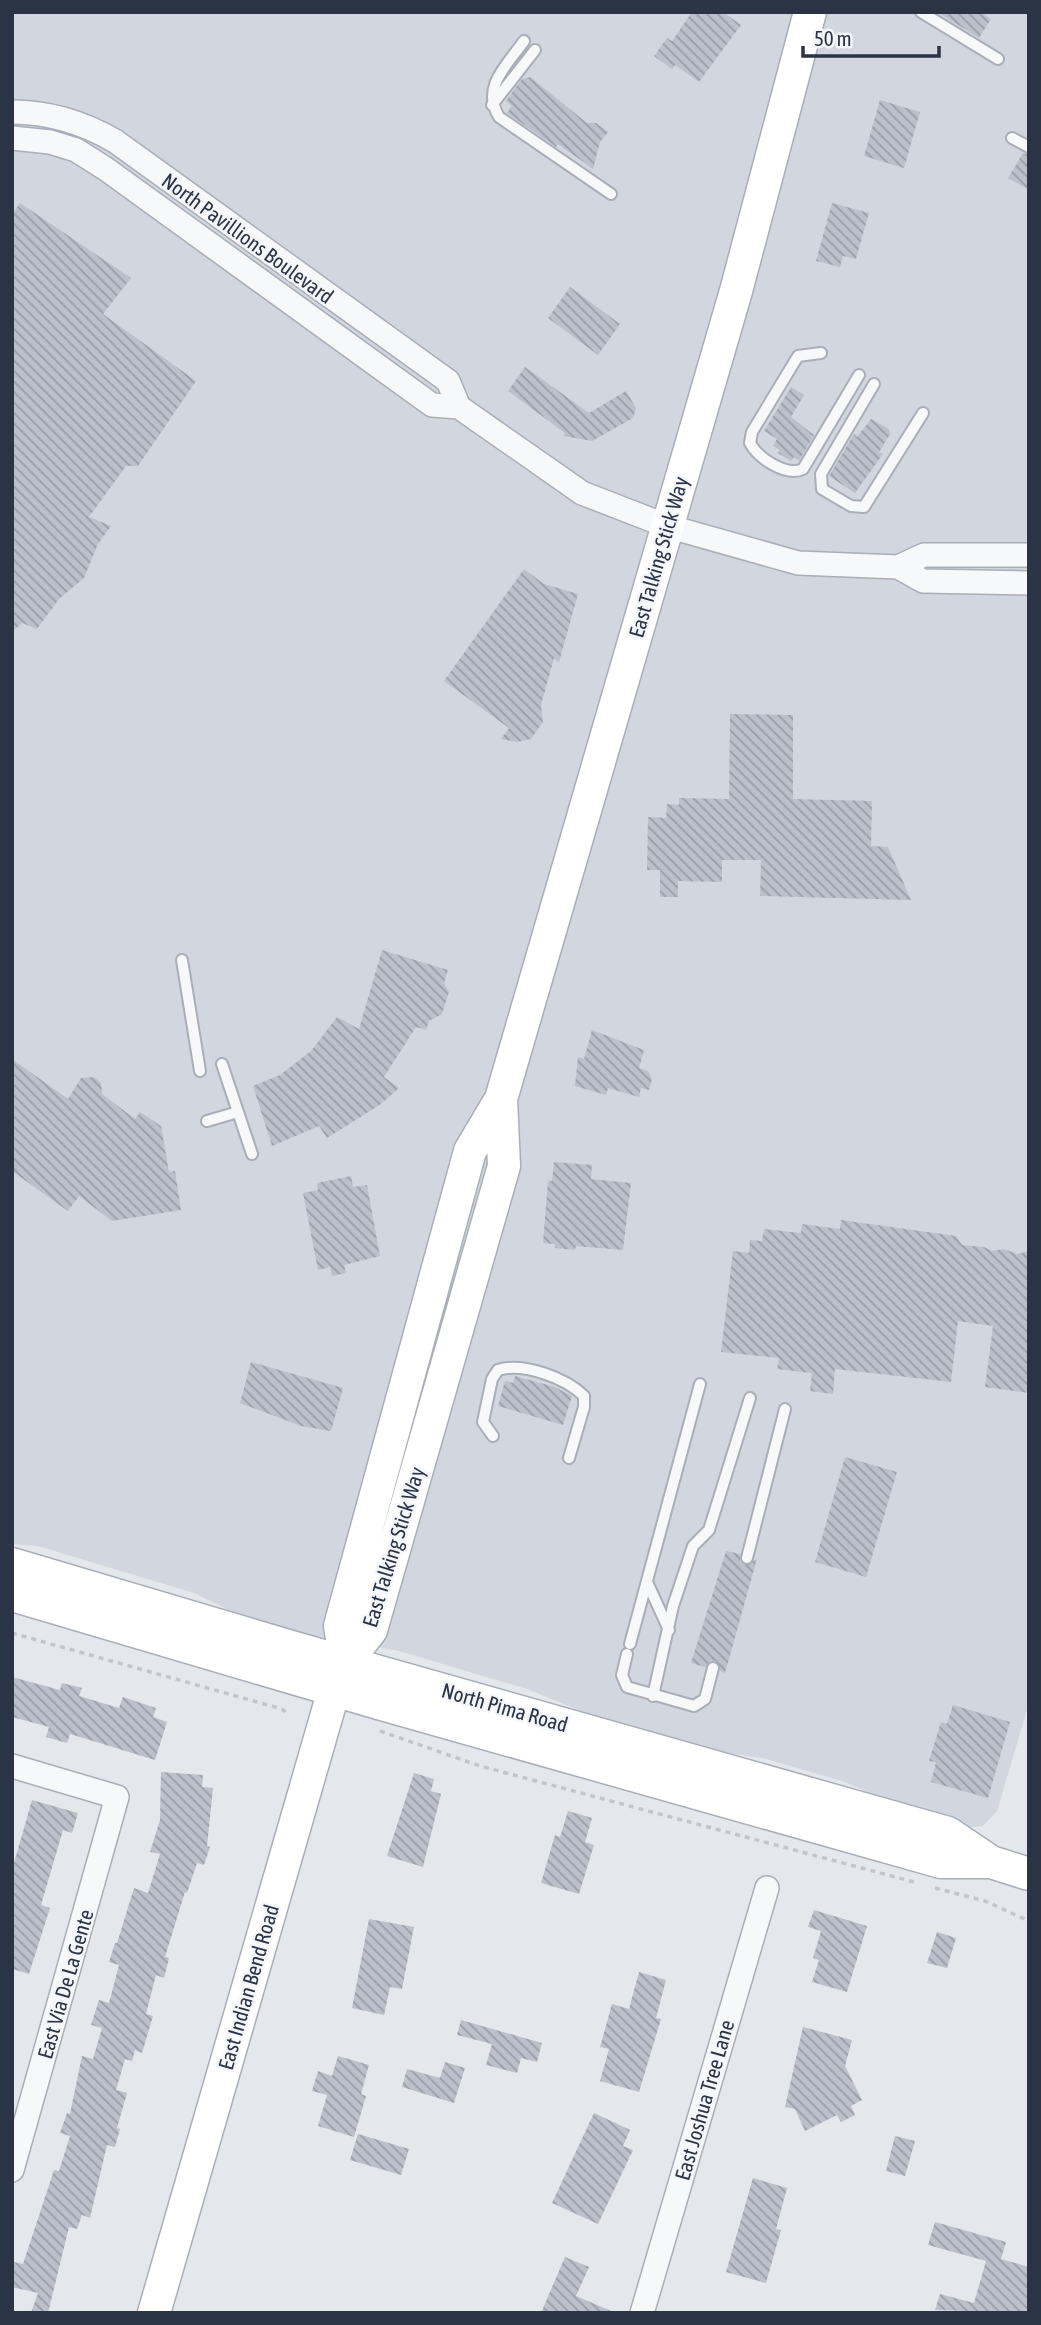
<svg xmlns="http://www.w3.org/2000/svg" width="1041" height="2325" font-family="'Asap Condensed',sans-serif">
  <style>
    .built { fill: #d2d6de }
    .building { fill: url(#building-back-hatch) }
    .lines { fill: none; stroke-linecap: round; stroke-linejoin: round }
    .service-casing { stroke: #a9aeb7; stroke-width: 14 }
    .minor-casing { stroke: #a9aeb7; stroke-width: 26 }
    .secondary-casing { stroke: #a9aeb7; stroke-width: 35 }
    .path { stroke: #c2c5cb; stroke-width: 3.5; stroke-dasharray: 5 5; stroke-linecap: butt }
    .service { stroke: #f7f8fa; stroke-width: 10 }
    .minor { stroke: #f7f8fa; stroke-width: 23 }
    .secondary { stroke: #fff; stroke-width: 32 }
    .labels { text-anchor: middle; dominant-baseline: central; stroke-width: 5; stroke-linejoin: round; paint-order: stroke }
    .street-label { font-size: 21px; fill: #2b3445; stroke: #f4f6f9 }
  </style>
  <defs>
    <pattern id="building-back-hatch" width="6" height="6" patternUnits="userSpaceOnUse" patternTransform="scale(1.75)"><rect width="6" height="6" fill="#bbc0ca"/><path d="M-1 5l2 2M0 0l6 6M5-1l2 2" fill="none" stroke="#989da6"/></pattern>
  </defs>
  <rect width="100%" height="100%" fill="#e4e7ec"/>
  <!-- built -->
  <path class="built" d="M12 12H1029V1703L997 1811 983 1826 970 1827 903 1808 845 1782 763 1758 698 1749 618 1726 527 1689 399 1651 259 1625 194 1593 38 1546 12 1544Z"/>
  <!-- building -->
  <path class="building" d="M692 12H723L741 25 699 82 675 65 672 69 654 56 667 38 672 41Z
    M937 12H980L991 19 979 38Z
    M530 77 587 123H596L608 132 600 142 593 169 558 144 556 147 507 113 512 106 506 101 522 79Z
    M880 100 920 112 904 168 864 156Z
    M1023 153 1029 155V190L1008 178Z
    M20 203 131 278 103 314 196 381 138 466H126L89 517 111 526 98 544 84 578 59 599 37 629 22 623 12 632V215Z
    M832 203 869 213 856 259 843 256 840 267 816 261Z
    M570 287 620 324 598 355 548 318Z
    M525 367 589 413 626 391 636 408 633 418 592 441 564 436 565 433 508 391Z
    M791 387 804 395 791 417 814 435 799 461 794 457 791 461 778 453 780 450 773 446 777 439 764 431Z
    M871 419 889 429 890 434 879 452 883 454 855 493 829 476 854 434 857 437Z
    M524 569 544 584 578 594 559 662 554 658 541 705 543 722 531 739 517 742 501 739 509 728 444 681Z
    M730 714 793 715V799L872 801 871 846 888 847 911 900 760 896 761 860H722V882L678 881V897H660V870H647L648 817 666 818 667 804 679 805V798L729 799Z
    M382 950 448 970 444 983 449 992 442 1014 429 1021 426 1030 416 1027 384 1077 399 1088 381 1104 327 1138 319 1126 272 1146 253 1086 280 1075 311 1051 337 1017 359 1029Z
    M592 1030 644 1050 639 1068 648 1071 652 1079 649 1090 641 1088 639 1097 608 1088 606 1095 575 1086 578 1057 584 1059Z
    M12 1059 68 1099 81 1078 94 1077 101 1083 102 1094 135 1119 140 1112 161 1126 169 1172 175 1171 181 1210 112 1221 79 1196 68 1211 12 1171Z
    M554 1162 592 1165 591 1179 631 1183 623 1250 576 1246 575 1250 555 1248V1244L543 1243 548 1181H552Z
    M351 1176 353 1187 367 1185 380 1256 344 1265 346 1273 332 1276 330 1267 318 1270 303 1193 318 1190 317 1183Z
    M841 1220 956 1236 962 1245 984 1247 992 1251 1004 1249 1017 1254 1029 1251V1393L985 1387 993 1326 958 1321 951 1382 835 1369 833 1394 810 1391 812 1373 777 1369 779 1358 721 1352 733 1251 749 1253 750 1240 762 1241 764 1229 801 1233 802 1224 840 1229Z
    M251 1362 343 1388 331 1431 301 1426 240 1403Z
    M515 1376 555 1387 572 1396 563 1425 498 1406 505 1381 513 1383Z
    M845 1457 897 1472 866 1577 815 1562Z
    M726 1551 740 1554V1561L744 1565 757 1559 725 1673 720 1671 716 1661H710L705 1667 691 1663Z
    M12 1677 60 1690 62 1683 82 1688 79 1696 119 1708 123 1697 156 1708 153 1717 167 1722 155 1760 70 1734 67 1743 46 1737 49 1727 12 1717Z
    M953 1705 1010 1722 988 1798 931 1782 936 1762 929 1761 941 1722 947 1724Z
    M161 1772 203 1775 202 1787 213 1788 207 1846 210 1847 204 1865 197 1863 187 1893 185 1892 165 1957 169 1958 164 1978 156 1975 146 2014 153 2016 142 2053 135 2050 132 2061 125 2059 116 2090 127 2093 117 2128 120 2129 115 2147 107 2145 90 2218 82 2215 77 2229 69 2227 48 2313H31L38 2293 12 2287V2269L14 2262 23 2264 54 2170 59 2171 70 2136 60 2133 67 2113 70 2114 82 2056 93 2059 102 2028 91 2025 99 2000 109 2003 119 1965 109 1962 115 1943H117L134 1888 148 1893 160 1854 150 1852 160 1820Z
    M414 1773 434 1779 431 1791 441 1794 423 1867 387 1856Z
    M32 1800 78 1813 72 1833 63 1830 41 1905 50 1908 29 1974 12 1969V1870Z
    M568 1811 592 1818 585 1842 594 1845 579 1894 541 1883 555 1835 560 1837Z
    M814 1910 867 1926 847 1992 812 1982 819 1960 813 1958 821 1931 808 1927Z
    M369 1919 414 1927 402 1989 390 1987 384 2015 352 2008Z
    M937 1932 956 1938 947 1968 927 1963Z
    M639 1972 666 1980 656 2018 661 2019 639 2092 600 2081 609 2049 600 2047 612 2004 629 2009Z
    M461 2020 542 2043 537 2062 521 2058 517 2073 486 2065 492 2044 457 2035Z
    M803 2027 852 2040 845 2066 862 2100 851 2106 855 2115 841 2122 837 2115 805 2131 795 2109 785 2107Z
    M338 2056 369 2065 361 2094 366 2096 354 2137 318 2126 327 2095 312 2091 318 2071 332 2076Z
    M445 2062 465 2068 454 2103 402 2087 407 2069 440 2078Z
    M594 2113 630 2130 623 2146 633 2150 598 2224 552 2203Z
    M358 2134 409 2149 401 2175 350 2160Z
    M895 2136 915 2141 905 2176 886 2171Z
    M753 2178 787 2188 776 2229 781 2230 766 2283 726 2272Z
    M935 2222 1006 2242 1001 2259 1029 2267V2313L935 2310 940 2294 974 2303 986 2261 928 2245Z
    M565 2257 589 2267 576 2296 616 2313H541Z"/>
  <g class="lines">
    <defs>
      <path id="service" d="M921 12 998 59
        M524 41C507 65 481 87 499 117L611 194
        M492 105 535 50
        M1012 138 1029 147
        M821 353 798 356 752 432 750 443C758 458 786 477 803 469L859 375
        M874 384 821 474 822 489 851 506 864 507 923 413
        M182 960 200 1071
        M222 1064 252 1154
        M207 1121 238 1112
        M493 1436 483 1422 492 1379 498 1370C523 1362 566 1378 584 1396V1407L569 1458
        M747 1558 785 1409
        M647 1582 669 1630
        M630 1644 700 1384
        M627 1654 622 1675 627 1687 694 1706 705 1699 713 1668
        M653 1696 673 1606 693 1546 709 1530 750 1398"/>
      <path id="minor" d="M12 112C49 112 84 123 115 141L448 381 459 407
        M12 138 50 142 76 150 106 169 432 405 459 407 582 493 667 526 798 563 898 567 923 581 1029 583
        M898 567 924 555H1029
        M12 1766 117 1797 12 2170
        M642 2313 767 1888"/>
      <path id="secondary" d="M12 1564 295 1648 948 1833 991 1862 1029 1874
        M12 1595 378 1703 941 1862H991
        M346 1662 340 1626 470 1151 501 1099 736 291 810 12
        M154 2313 334 1690 346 1662 371 1630 504 1166 501 1099"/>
    </defs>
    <!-- service casing -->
    <use href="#service" class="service-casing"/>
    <!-- minor casing -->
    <use href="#minor" class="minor-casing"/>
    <!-- secondary casing -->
    <use href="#secondary" class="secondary-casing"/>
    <!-- path -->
    <path class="path" d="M12 1633 282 1709 288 1714
      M380 1731 480 1766 914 1882
      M935 1888 985 1901 1029 1921"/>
    <!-- service -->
    <use href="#service" class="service"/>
    <!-- minor -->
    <use href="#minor" class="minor"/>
    <!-- secondary -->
    <use href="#secondary" class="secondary"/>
  </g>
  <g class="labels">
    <!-- street labels -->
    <g class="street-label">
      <text transform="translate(248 238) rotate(36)">North Pavillions Boulevard</text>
      <text transform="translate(658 557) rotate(-74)">East Talking Stick Way</text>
      <text transform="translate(393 1547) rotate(-73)">East Talking Stick Way</text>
      <text transform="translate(505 1707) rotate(16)">North Pima Road</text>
      <text transform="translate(65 1984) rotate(-74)">East Via De La Gente</text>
      <text transform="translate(248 1987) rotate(-74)">East Indian Bend Road</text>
      <text transform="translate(704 2100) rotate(-74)">East Joshua Tree Lane</text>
    </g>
  </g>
  <!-- border -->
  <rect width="1041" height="2325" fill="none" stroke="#2b3445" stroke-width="28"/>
  <!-- scale -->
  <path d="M803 46v10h136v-10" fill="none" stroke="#2b3445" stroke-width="3.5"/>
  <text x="814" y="46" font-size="21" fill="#2b3445" stroke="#f4f6f9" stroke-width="5" paint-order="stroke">50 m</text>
</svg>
